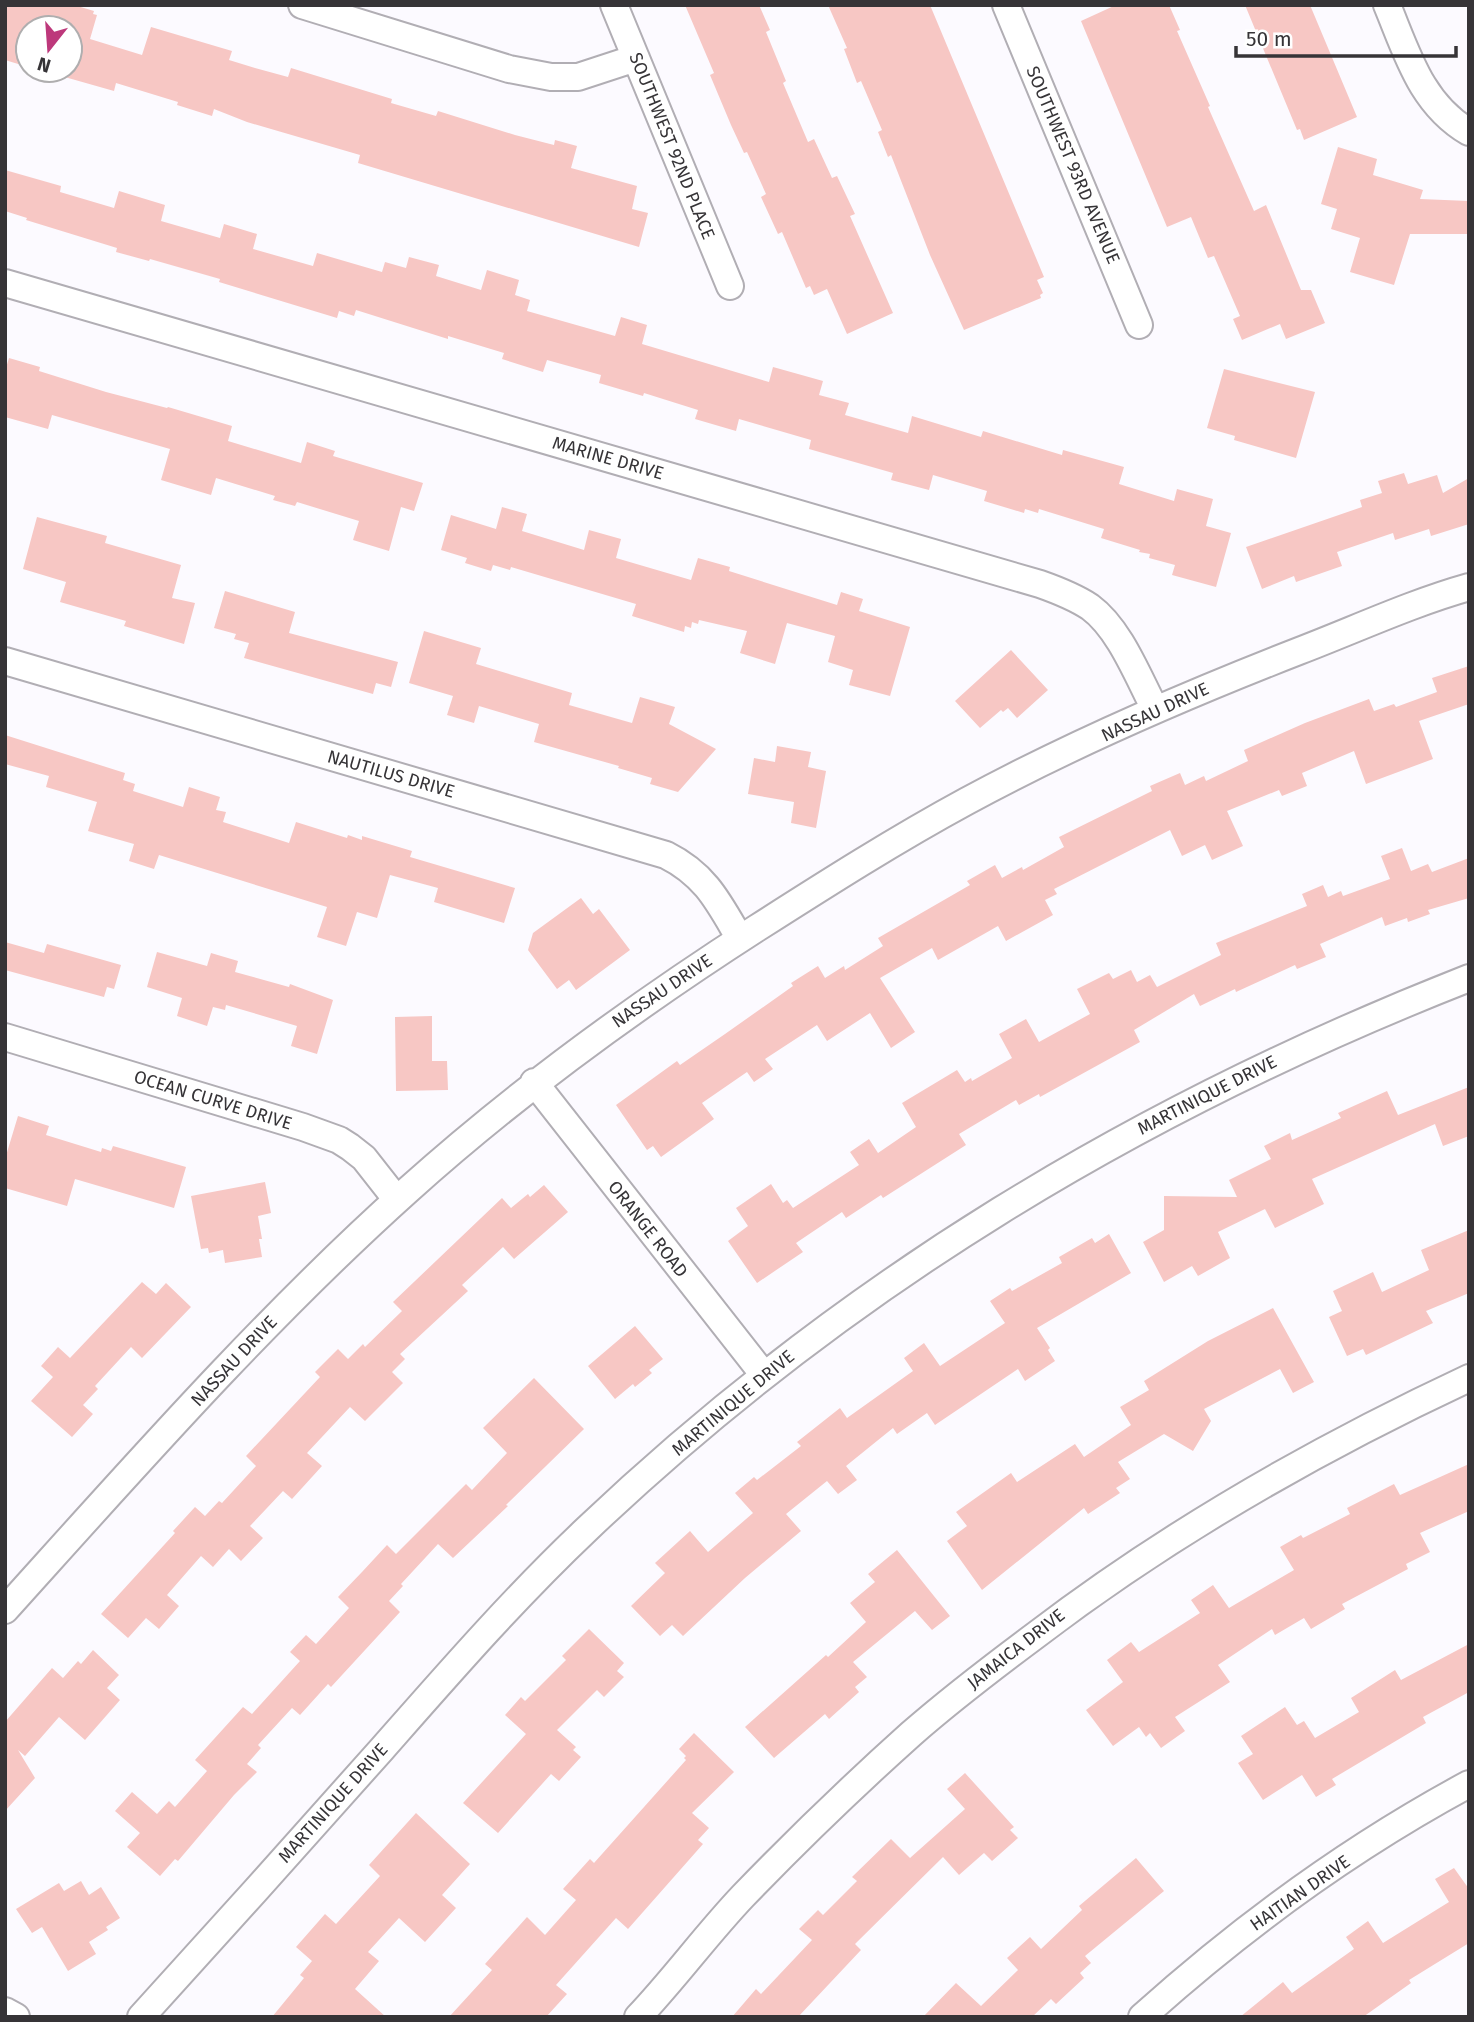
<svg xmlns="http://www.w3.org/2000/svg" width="1474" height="2022" font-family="'Fira Sans',sans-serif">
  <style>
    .building { fill: #f7c7c4 }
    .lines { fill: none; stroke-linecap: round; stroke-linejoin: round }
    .minor-casing { stroke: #b1aeb4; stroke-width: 30 }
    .minor { stroke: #fff; stroke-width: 26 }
    .labels { text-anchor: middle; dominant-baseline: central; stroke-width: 6; stroke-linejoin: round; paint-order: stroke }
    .street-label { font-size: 18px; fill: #363437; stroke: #fff }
  </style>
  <rect width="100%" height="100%" fill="#fcfaff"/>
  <!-- building -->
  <path class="building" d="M5 5H74L94 11 93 14 97 15 90 39 142 55 151 27 232 51 229 60 255 68 288 77 291 68 392 99 391 103 436 116 438 111 515 135 554 145 555 140 577 146 571 168 637 186 632 209 648 213 639 247 358 163 360 155 247 122 214 109 212 116 177 105 178 102 116 83 114 91 40 70H70V28H28V67L5 60Z
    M685 5H759L770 30 766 32 786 81 783 83 808 142 814 139 832 178 837 176 855 214 850 216 893 313 847 334 827 289 814 295 810 286 806 288 782 232 778 234 761 197 766 194 747 152 744 153 731 125 710 75 714 73Z
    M828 5H930L1044 277 1037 280 1043 293 1040 295 1041 298 964 330 930 255 891 155 888 157 878 132 882 130 861 81 857 83 844 49 847 48Z
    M1116 5H1169L1180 30 1177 31 1210 106 1208 107 1254 211 1266 205 1301 290H1311L1325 323 1286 339 1280 324 1242 340 1233 319 1240 316 1214 256 1208 258 1191 217 1167 227 1081 21Z
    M1245 5H1310L1357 117 1304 140 1300 129 1297 130Z
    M1338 147 1377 159 1373 175 1423 190 1420 199 1469 201V234H1410L1394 285 1350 272 1360 238 1331 229 1337 209 1321 204Z
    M5 170 61 186 60 192 114 208 119 191 165 205 161 221 220 238 224 224 257 234 253 249 313 266 317 253 382 272 385 262 406 268 409 257 439 265 436 276 481 290 487 270 519 280 515 295 530 300 527 311 615 336 621 317 647 325 642 344 769 382 773 367 823 381 819 395 849 403 845 415 908 433 912 416 981 437 983 431 1062 455 1063 450 1124 467 1119 484 1174 501 1177 489 1213 499 1206 526 1231 533 1216 587 1172 575 1175 565 1149 558 1150 554 1139 552 1140 550 1101 538 1104 529 1039 509 1038 513 1025 509 1024 513 984 501 987 491 933 475 929 490 891 480 893 473 809 449 811 440 739 419 736 431 695 419 698 410 644 393 643 396 599 383 601 375 547 360 543 372 502 359 504 353 448 336V339L356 310 354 316 339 311 337 318 219 282 220 279 150 259 149 261 116 252 117 248 26 220 27 218 5 211Z
    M9 358 40 367 39 371 106 392 167 408 168 407 232 426 228 441 301 463 307 442 335 451 333 456 423 483 414 511 401 507 389 551 353 540 359 521 297 502 295 506 273 500 275 496 216 478 211 495 161 480 170 449 52 415 48 429 5 417V371Z
    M1224 369 1315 392 1296 458 1234 440 1235 436 1207 428Z
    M1404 473 1408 484 1437 475 1443 493 1469 478V524L1431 536 1429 529 1395 540 1393 533 1337 552 1342 566 1296 582 1294 576 1262 589 1246 547 1362 507 1360 500 1382 493 1378 481Z
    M502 507 527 514 522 531 584 550 589 530 621 539 616 558 691 580 698 558 730 567 729 571 837 605 841 592 863 599 859 611 910 627 890 696 849 685 853 670 828 662 835 636 787 623 775 664 740 653 747 631 699 620 698 624 692 622 691 628 685 626 684 632 632 616 636 604 511 567 510 570 493 565 491 571 465 563 467 558 441 550 451 515 496 529Z
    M37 517 107 536 105 543 181 565 172 598 195 603 184 644 124 626 126 621 60 602 66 582 23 569Z
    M225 591 295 612 289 633 398 662 391 687 376 683 373 694 244 658 249 643 234 639 236 634 214 628Z
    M424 631 481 648 476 664 572 693 569 705 632 723 640 697 675 707 669 724 716 749 678 792 650 784 652 778 618 768 619 766 534 742 539 724 479 706 474 723 447 715 453 696 409 683Z
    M1011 650 1048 690 1017 718 1008 708 1003 712 1001 710 980 728 955 701Z
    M1469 666V704L1419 721 1433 759 1366 784 1354 751 1302 773 1307 786 1282 796 1279 790 1227 811 1243 846 1212 860 1205 845 1182 856 1170 830 1054 889 1057 894 1045 900 1053 915 1006 941 998 926 938 960 932 948 880 978 915 1032 891 1048 870 1013 827 1041 817 1025 765 1059 773 1069 754 1082 747 1072 702 1103 714 1119 661 1157 653 1146 647 1150 616 1105 677 1061 680 1065 725 1034 793 986 791 983 818 966 825 978 844 966 845 970 883 946 878 938 970 885 967 881 995 865 1002 878 1022 867 1023 870 1064 847 1059 837 1152 791 1150 786 1180 773 1185 785 1204 776 1206 781 1248 761 1244 750 1305 723 1369 699 1374 711 1394 704 1396 707 1437 692 1432 678Z
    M5 735 125 773 123 780 135 784 133 791 183 807 189 787 220 797 216 810 226 812 223 822 289 843 296 822 347 838 348 835 362 840V836L412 851 410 857 515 888 504 923 434 902 438 888 390 875 377 918 357 912 346 946 317 937 327 907 159 855 154 869 129 861 134 844 88 831 97 802 46 787 49 776 5 764Z
    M777 746 811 752 808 767 826 771 816 828 791 823 794 802 748 794 754 758 775 762Z
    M1402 848 1411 871 1428 864 1432 872 1469 858V898L1428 910 1430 914 1408 922 1407 918 1385 926 1382 917 1320 944 1326 957 1297 969 1295 965 1236 992 1235 989 1200 1006 1194 994 1134 1030 1140 1042 1040 1097 1039 1094 1019 1105 1016 1100 959 1134 966 1145 883 1198 881 1195 846 1218 842 1212 796 1243 803 1252 757 1283 728 1241 748 1226 736 1208 771 1184 783 1203 787 1200 793 1208 859 1165 850 1152 869 1139 878 1153 916 1127 902 1103 957 1070 965 1082 971 1078 972 1081 1012 1058 999 1034 1026 1019 1039 1042 1090 1014 1077 989 1109 973 1113 979 1131 970 1137 982 1150 975 1157 987 1221 955 1216 943 1307 906 1302 894 1323 885 1328 897 1341 891 1343 896 1390 879 1381 856Z
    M581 898 593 914 599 909 630 950 576 990 569 980 557 989 528 950 533 933Z
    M5 942 44 953 47 944 121 965 114 989 107 987 104 997 5 970Z
    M157 952 207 966 211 953 238 961 235 972 289 987 290 984 333 1000 317 1054 291 1046 297 1026 226 1005 225 1010 213 1007 207 1026 177 1016 182 998 147 987Z
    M432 1016V1061H447L448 1090 396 1091 395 1017Z
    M1469 1087V1136L1443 1146 1435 1124 1312 1179 1324 1204 1275 1228 1265 1209 1218 1232 1230 1258 1198 1276 1192 1266 1164 1282 1143 1242 1164 1230V1196L1237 1197 1229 1180 1271 1159 1264 1146 1290 1133 1292 1140 1341 1118 1338 1113 1387 1091 1398 1115Z
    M18 1116 49 1126 46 1135 101 1152 102 1148 111 1151 113 1146 186 1167 174 1208 75 1179 67 1206 5 1188V1159Z
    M265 1182 271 1213 258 1216 262 1239H259L262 1257 225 1263 223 1250 209 1253 208 1248 201 1249 191 1196Z
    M544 1185 568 1212 514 1259 503 1247 462 1285 468 1291 400 1354 405 1359 392 1372 403 1383 365 1421 350 1407 307 1453 322 1466 292 1499 283 1491 250 1526 263 1538 241 1561 229 1549 213 1567 201 1556 167 1595 179 1606 159 1629 146 1618 128 1638 101 1614 175 1533 173 1531 195 1507 205 1516 219 1501 222 1503 256 1466 246 1456 320 1377 315 1372 338 1349 348 1359 363 1344 365 1347 402 1311 393 1302 502 1198 511 1208 528 1194 530 1197Z
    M1469 1230V1293L1426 1311 1433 1323 1366 1355 1363 1349 1347 1356 1329 1317 1342 1311 1333 1291 1373 1272 1382 1292 1429 1270 1421 1250Z
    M1109 1234 1131 1273 1037 1328 1050 1348 1048 1350 1055 1361 1025 1381 1018 1369 935 1425 927 1413 897 1434 893 1428 846 1466 857 1480 838 1494 827 1481 786 1514 801 1531 745 1578 683 1636 672 1625 660 1636 631 1606 665 1573 655 1563 690 1531 708 1552 753 1513 735 1493 754 1477 757 1480 801 1446 797 1442 840 1408 847 1418 913 1371 904 1358 924 1343 940 1366 1005 1323 990 1301 1010 1288 1012 1291 1062 1263 1059 1257 1092 1238 1095 1243Z
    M142 1282 156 1294 166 1283 191 1307 142 1358 131 1347 95 1386 98 1389 83 1405 93 1414 72 1437 31 1401 53 1377 41 1366 58 1347 70 1358Z
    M1273 1308 1314 1382 1293 1393 1280 1369 1204 1409 1211 1421 1193 1451 1164 1434 1118 1462 1130 1479 1116 1488 1120 1493 1088 1514 1084 1508 982 1590 947 1541 967 1526 956 1512 1011 1473 1017 1482 1075 1444 1084 1457 1131 1425 1120 1407 1149 1390 1144 1381 1208 1341Z
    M635 1326 663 1359 649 1370 652 1373 635 1387 633 1384 615 1399 588 1366Z
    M534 1378 584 1429 506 1505 508 1506 453 1558 438 1544 401 1584 403 1586 389 1601 400 1612 331 1687 328 1684 300 1715 292 1708 258 1745 261 1748 247 1764 257 1772 234 1795 178 1861 175 1859 160 1876 127 1847 140 1833 115 1811 132 1792 157 1814 169 1801 175 1807 207 1771 195 1760 243 1707 252 1714 300 1661 290 1652 306 1635 316 1644 349 1608 338 1597 362 1572 387 1545 396 1554 466 1484 472 1490 507 1453 483 1428Z
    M1469 1464V1511L1420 1533 1430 1552 1406 1564 1408 1569 1342 1604 1345 1609 1311 1629 1304 1618 1275 1635 1272 1629 1218 1665 1230 1682 1175 1717 1185 1731 1161 1748 1150 1733 1146 1737 1139 1727 1113 1746 1086 1710 1123 1682 1107 1660 1131 1642 1139 1652 1200 1613 1191 1600 1213 1585 1229 1608 1294 1570 1280 1547 1301 1535 1303 1538 1350 1514 1347 1508 1394 1484 1400 1495Z
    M897 1550 950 1616 932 1630 915 1611 853 1662 867 1677 855 1687 859 1692 829 1719 825 1714 774 1758 745 1727 826 1655 828 1657 866 1622 850 1603 875 1582 868 1574Z
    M589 1629 624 1663 617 1671 624 1677 604 1697 597 1690 557 1730 576 1747 573 1750 581 1757 559 1781 551 1774 498 1833 463 1803 526 1734 505 1715 521 1697 525 1701 566 1660 562 1656Z
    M1469 1644V1692L1423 1717 1426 1723 1332 1779 1336 1785 1316 1797 1302 1775 1263 1800 1238 1763 1253 1754 1241 1736 1285 1707 1297 1725 1304 1721 1315 1738 1359 1712 1351 1698 1395 1670 1401 1680Z
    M93 1650 119 1675 107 1688 120 1700 85 1740 59 1717 25 1756 18 1750 35 1778 5 1811V1722L52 1668 63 1678 78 1661 81 1664Z
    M694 1733 734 1772 692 1813 709 1828 698 1840 703 1844 628 1929 616 1918 556 1985 567 1994 546 2017H449L492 1970 485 1964 527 1917 545 1935 576 1900 563 1889 590 1859 594 1863 686 1760 684 1758 686 1756 679 1749Z
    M965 1773 1014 1827 1010 1830 1018 1838 992 1861 984 1853 959 1875 943 1857 855 1944 861 1950 798 2017H732L756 1989 761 1994 812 1940 799 1929 818 1910 823 1915 857 1881 852 1877 891 1839 910 1858 965 1809 947 1789Z
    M416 1813 470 1864 442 1895 456 1908 425 1942 399 1918 368 1952 379 1961 355 1989 386 2017H272L304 1978 300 1975 312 1961 296 1947 325 1914 336 1924 380 1876 369 1865Z
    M1136 1858 1164 1891 1085 1956 1091 1963 1080 1973 1084 1978 1056 2004 1051 1999 1032 2017H923L956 1983 981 2006 1018 1970 1007 1958 1030 1937 1041 1949 1082 1910 1079 1906Z
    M1454 1868 1469 1889V1943L1409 1980 1411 1983 1363 2017H1240L1283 1982 1292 1993 1354 1949 1346 1937 1368 1921 1383 1943 1449 1902 1435 1879Z
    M81 1881 89 1895 101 1887 120 1918 106 1927 108 1930 89 1942 96 1954 68 1971 42 1927 32 1933 16 1909 59 1883 64 1891Z"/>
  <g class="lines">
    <defs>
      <path id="minor" d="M302 5 509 69 551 77H578L636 58
        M614 5 730 286
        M1006 5 1139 325
        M1387 5C1407 53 1421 104 1469 132
        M5 283 1040 584C1057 590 1075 597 1090 607 1120 629 1138 677 1155 709
        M5 661 666 855C706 875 719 903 740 939
        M5 1037 303 1127 339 1140 350 1147 364 1158 397 1200
        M534 1082 764 1375
        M5 1610C135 1466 264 1319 408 1190 517 1092 634 1007 757 928 826 884 895 840 967 801 1074 743 1186 695 1299 651 1354 630 1412 603 1469 587
        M5 2011 16 2017
        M141 2017C222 1928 302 1839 382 1749 448 1674 514 1598 587 1529 845 1284 1138 1108 1469 978
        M638 2017C675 1978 706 1935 743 1896 797 1840 853 1786 911 1734 951 1699 993 1667 1036 1635 1171 1532 1315 1450 1469 1378
        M1142 2017C1241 1928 1352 1847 1469 1784"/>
    </defs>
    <!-- minor casing -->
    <use href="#minor" class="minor-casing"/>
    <!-- minor -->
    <use href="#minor" class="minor"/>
  </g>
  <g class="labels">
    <!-- street labels -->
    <g class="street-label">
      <text transform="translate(672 146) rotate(68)">SOUTHWEST 92ND PLACE</text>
      <text transform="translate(1073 165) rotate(67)">SOUTHWEST 93RD AVENUE</text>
      <text transform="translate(608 458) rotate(16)">MARINE DRIVE</text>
      <text transform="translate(1155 712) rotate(-25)">NASSAU DRIVE</text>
      <text transform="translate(391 774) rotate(16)">NAUTILUS DRIVE</text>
      <text transform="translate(662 991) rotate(-34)">NASSAU DRIVE</text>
      <text transform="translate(1207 1095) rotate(-27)">MARTINIQUE DRIVE</text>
      <text transform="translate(213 1100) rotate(17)">OCEAN CURVE DRIVE</text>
      <text transform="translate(648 1229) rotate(52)">ORANGE ROAD</text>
      <text transform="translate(234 1361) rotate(-47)">NASSAU DRIVE</text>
      <text transform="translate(733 1403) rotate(-40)">MARTINIQUE DRIVE</text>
      <text transform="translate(1016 1649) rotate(-38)">JAMAICA DRIVE</text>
      <text transform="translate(333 1803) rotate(-48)">MARTINIQUE DRIVE</text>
      <text transform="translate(1300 1893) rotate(-35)">HAITIAN DRIVE</text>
    </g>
  </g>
  <!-- border -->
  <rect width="1474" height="2022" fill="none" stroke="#363437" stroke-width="14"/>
  <!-- north arrow -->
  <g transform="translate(49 49) rotate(197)"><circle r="33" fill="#ffffff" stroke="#afaeaf" stroke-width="2"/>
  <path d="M0-5L12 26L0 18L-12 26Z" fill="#bd387b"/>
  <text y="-10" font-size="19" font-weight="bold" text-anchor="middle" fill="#363437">N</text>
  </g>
  <!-- scale -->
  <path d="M1236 46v10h220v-10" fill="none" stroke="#363437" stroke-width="3.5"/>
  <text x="1246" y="46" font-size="21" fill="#363437" stroke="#ffffff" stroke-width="5" paint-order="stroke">50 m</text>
</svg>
